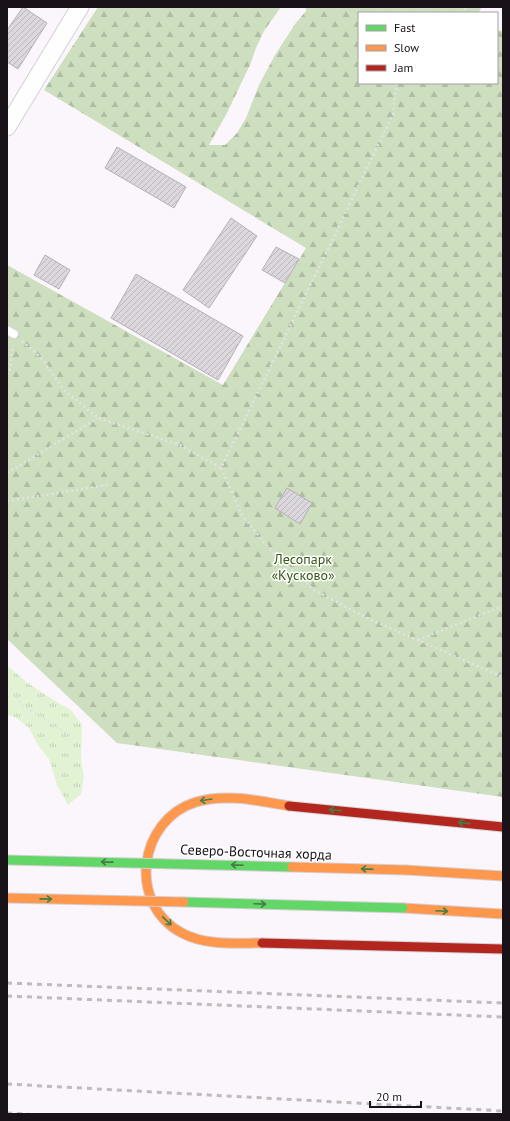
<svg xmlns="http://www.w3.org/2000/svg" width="510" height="1121" font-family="'PT Sans',sans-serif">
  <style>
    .grass { fill: url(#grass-tufts) }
    .forest { fill: url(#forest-firs) }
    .building { fill: url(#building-hatch); stroke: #b5b1b6 }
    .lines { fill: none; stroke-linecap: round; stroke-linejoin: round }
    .lane-casing { stroke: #d5d0d5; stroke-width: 10 }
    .street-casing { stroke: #d5d0d5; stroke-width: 19 }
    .slow-casing { stroke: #d5d0d5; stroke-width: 11 }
    .jam-casing { stroke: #d5d0d5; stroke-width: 11 }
    .path { stroke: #e4e2e3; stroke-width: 2.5; stroke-dasharray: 2 3; stroke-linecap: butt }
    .lane { stroke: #fefefe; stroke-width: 8 }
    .street { stroke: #fefefe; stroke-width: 17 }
    .slow { stroke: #ff974d; stroke-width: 9 }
    .jam { stroke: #b3261e; stroke-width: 9 }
    .rail { stroke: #bdbbbd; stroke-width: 3; stroke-dasharray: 5 5; stroke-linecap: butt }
    .fast-bridge-casing { stroke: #d5d0d5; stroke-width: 11; stroke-linecap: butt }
    .slow-bridge-casing { stroke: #d5d0d5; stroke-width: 11; stroke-linecap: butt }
    .fast-bridge { stroke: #63d668; stroke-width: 9 }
    .slow-bridge { stroke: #ff974d; stroke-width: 9 }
    .oneway { stroke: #427e44 }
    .labels { text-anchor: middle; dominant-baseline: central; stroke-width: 3; stroke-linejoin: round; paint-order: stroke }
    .park-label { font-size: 14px; fill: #365615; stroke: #fff }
    .street-label { font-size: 14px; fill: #191319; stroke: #fff }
  </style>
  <defs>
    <pattern id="grass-tufts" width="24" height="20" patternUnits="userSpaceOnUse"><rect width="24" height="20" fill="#e2f3d3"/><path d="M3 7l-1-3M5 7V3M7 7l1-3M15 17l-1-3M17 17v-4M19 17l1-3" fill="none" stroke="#c1cfb5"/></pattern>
    <pattern id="forest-firs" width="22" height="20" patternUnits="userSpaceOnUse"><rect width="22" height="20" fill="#cddfbe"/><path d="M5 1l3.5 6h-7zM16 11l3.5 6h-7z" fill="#afbea3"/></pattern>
    <pattern id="building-hatch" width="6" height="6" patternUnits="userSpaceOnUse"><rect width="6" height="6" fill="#dbd7dd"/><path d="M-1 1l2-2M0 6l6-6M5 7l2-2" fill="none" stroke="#bbb8bd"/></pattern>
  </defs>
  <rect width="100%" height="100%" fill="#fbf6fb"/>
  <!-- grass -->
  <path class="grass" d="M7 665 25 681 55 701 71 710 82 725 81 760 84 777 81 794 68 805 57 785 49 759 38 745 29 728 15 717 7 715Z"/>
  <!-- forest -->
  <path class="forest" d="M98 7H281L264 31 256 48 250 65 227 113 209 145H225L237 133 246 118 259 85 275 55 295 24 306 11V7H482L478 13H359V83H497V30L503 31V797L117 743 7 639V265L223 385 306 248 44 90Z"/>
  <!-- building -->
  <path class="building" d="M23 7 47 23 18 69 7 62V30Z
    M117 147 186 187 174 208 105 168Z
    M231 218 257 236 209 308 183 290Z
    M276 247 299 259 285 283 262 270Z
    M45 255 70 270 59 289 34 275Z
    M136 274 243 336 218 380 111 318Z
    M287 488 312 503 300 524 275 508Z"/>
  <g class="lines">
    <defs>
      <path id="lane" d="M7 330 14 334"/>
      <path id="street" d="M7 127 80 7"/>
      <path id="slow" d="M406 870 503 876
        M403 908 503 914
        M262 943C236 943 206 946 182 933 127 904 138 820 196 802 226 793 260 801 289 806"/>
      <path id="jam" d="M289 806 503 827
        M262 943 503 949"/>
    </defs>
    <!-- lane casing -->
    <use href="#lane" class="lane-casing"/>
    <!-- street casing -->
    <use href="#street" class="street-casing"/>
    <!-- slow casing -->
    <use href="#slow" class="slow-casing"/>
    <!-- jam casing -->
    <use href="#jam" class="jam-casing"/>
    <!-- path -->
    <path class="path" d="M422 13 424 7
      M461 13 468 7
      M397 83 393 114 341 222 221 468 242 515 273 553 314 590 367 618 503 677
      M22 341 42 359 64 390 98 418 180 445 221 468
      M7 375 10 369 13 345
      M7 473 98 418
      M7 501 107 485
      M418 640 503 606
      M7 685 22 705 73 737"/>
    <!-- lane -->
    <use href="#lane" class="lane"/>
    <!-- street -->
    <use href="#street" class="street"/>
    <!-- slow -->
    <use href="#slow" class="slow"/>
    <!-- jam -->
    <use href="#jam" class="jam"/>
    <!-- rail -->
    <path class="rail" d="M7 983 503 1003
      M7 996 503 1017
      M7 1084 503 1111
      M7 1113 28 1114"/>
    <defs>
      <path id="fast-bridge" d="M7 860 292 867
        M184 902 403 908"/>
      <path id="slow-bridge" d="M292 867 406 870
        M7 898 184 902"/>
    </defs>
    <!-- fast-bridge casing -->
    <use href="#fast-bridge" class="fast-bridge-casing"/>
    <!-- slow-bridge casing -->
    <use href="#slow-bridge" class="slow-bridge-casing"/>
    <!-- fast-bridge -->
    <use href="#fast-bridge" class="fast-bridge"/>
    <!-- slow-bridge -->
    <use href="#slow-bridge" class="slow-bridge"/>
  </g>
  <!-- one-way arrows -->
  <defs><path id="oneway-shaft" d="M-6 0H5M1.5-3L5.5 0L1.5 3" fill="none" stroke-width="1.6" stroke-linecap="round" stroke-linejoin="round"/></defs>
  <g class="oneway">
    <use href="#oneway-shaft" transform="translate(206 800) rotate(171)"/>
    <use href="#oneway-shaft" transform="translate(335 810) rotate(-174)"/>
    <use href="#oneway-shaft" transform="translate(464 823) rotate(-174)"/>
    <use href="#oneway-shaft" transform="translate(107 862) rotate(-179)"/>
    <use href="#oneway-shaft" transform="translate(237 865) rotate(-178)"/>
    <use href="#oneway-shaft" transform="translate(367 869) rotate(-178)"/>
    <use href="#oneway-shaft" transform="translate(46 899) rotate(1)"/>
    <use href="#oneway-shaft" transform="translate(260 904) rotate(2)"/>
    <use href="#oneway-shaft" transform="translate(442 911) rotate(3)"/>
    <use href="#oneway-shaft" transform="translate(167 921) rotate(44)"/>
  </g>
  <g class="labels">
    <!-- park labels -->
    <g class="park-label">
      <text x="303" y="559">Лесопарк<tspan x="303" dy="16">«Кусково»</tspan></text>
    </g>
    <!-- street labels -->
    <g class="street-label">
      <text transform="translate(256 852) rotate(2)">Северо-Восточная хорда</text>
    </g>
  </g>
  <!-- border -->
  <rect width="510" height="1121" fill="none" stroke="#191319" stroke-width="16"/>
  <!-- legend -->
  <rect x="358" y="12" width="140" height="72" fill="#ffffff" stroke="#a3a1a3"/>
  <rect x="366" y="25" width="20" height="6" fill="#63d668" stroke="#a3a1a3"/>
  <text x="394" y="32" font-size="12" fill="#191319">Fast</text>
  <rect x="366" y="45" width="20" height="6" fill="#ff974d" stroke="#a3a1a3"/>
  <text x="394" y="52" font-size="12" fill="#191319">Slow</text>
  <rect x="366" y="65" width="20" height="6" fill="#b3261e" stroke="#a3a1a3"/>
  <text x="394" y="72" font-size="12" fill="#191319">Jam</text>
  <!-- scale -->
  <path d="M370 1101v6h51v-6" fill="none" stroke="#191319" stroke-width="2"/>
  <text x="376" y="1101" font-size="12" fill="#191319" stroke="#ffffff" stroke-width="3" paint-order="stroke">20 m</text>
</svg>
